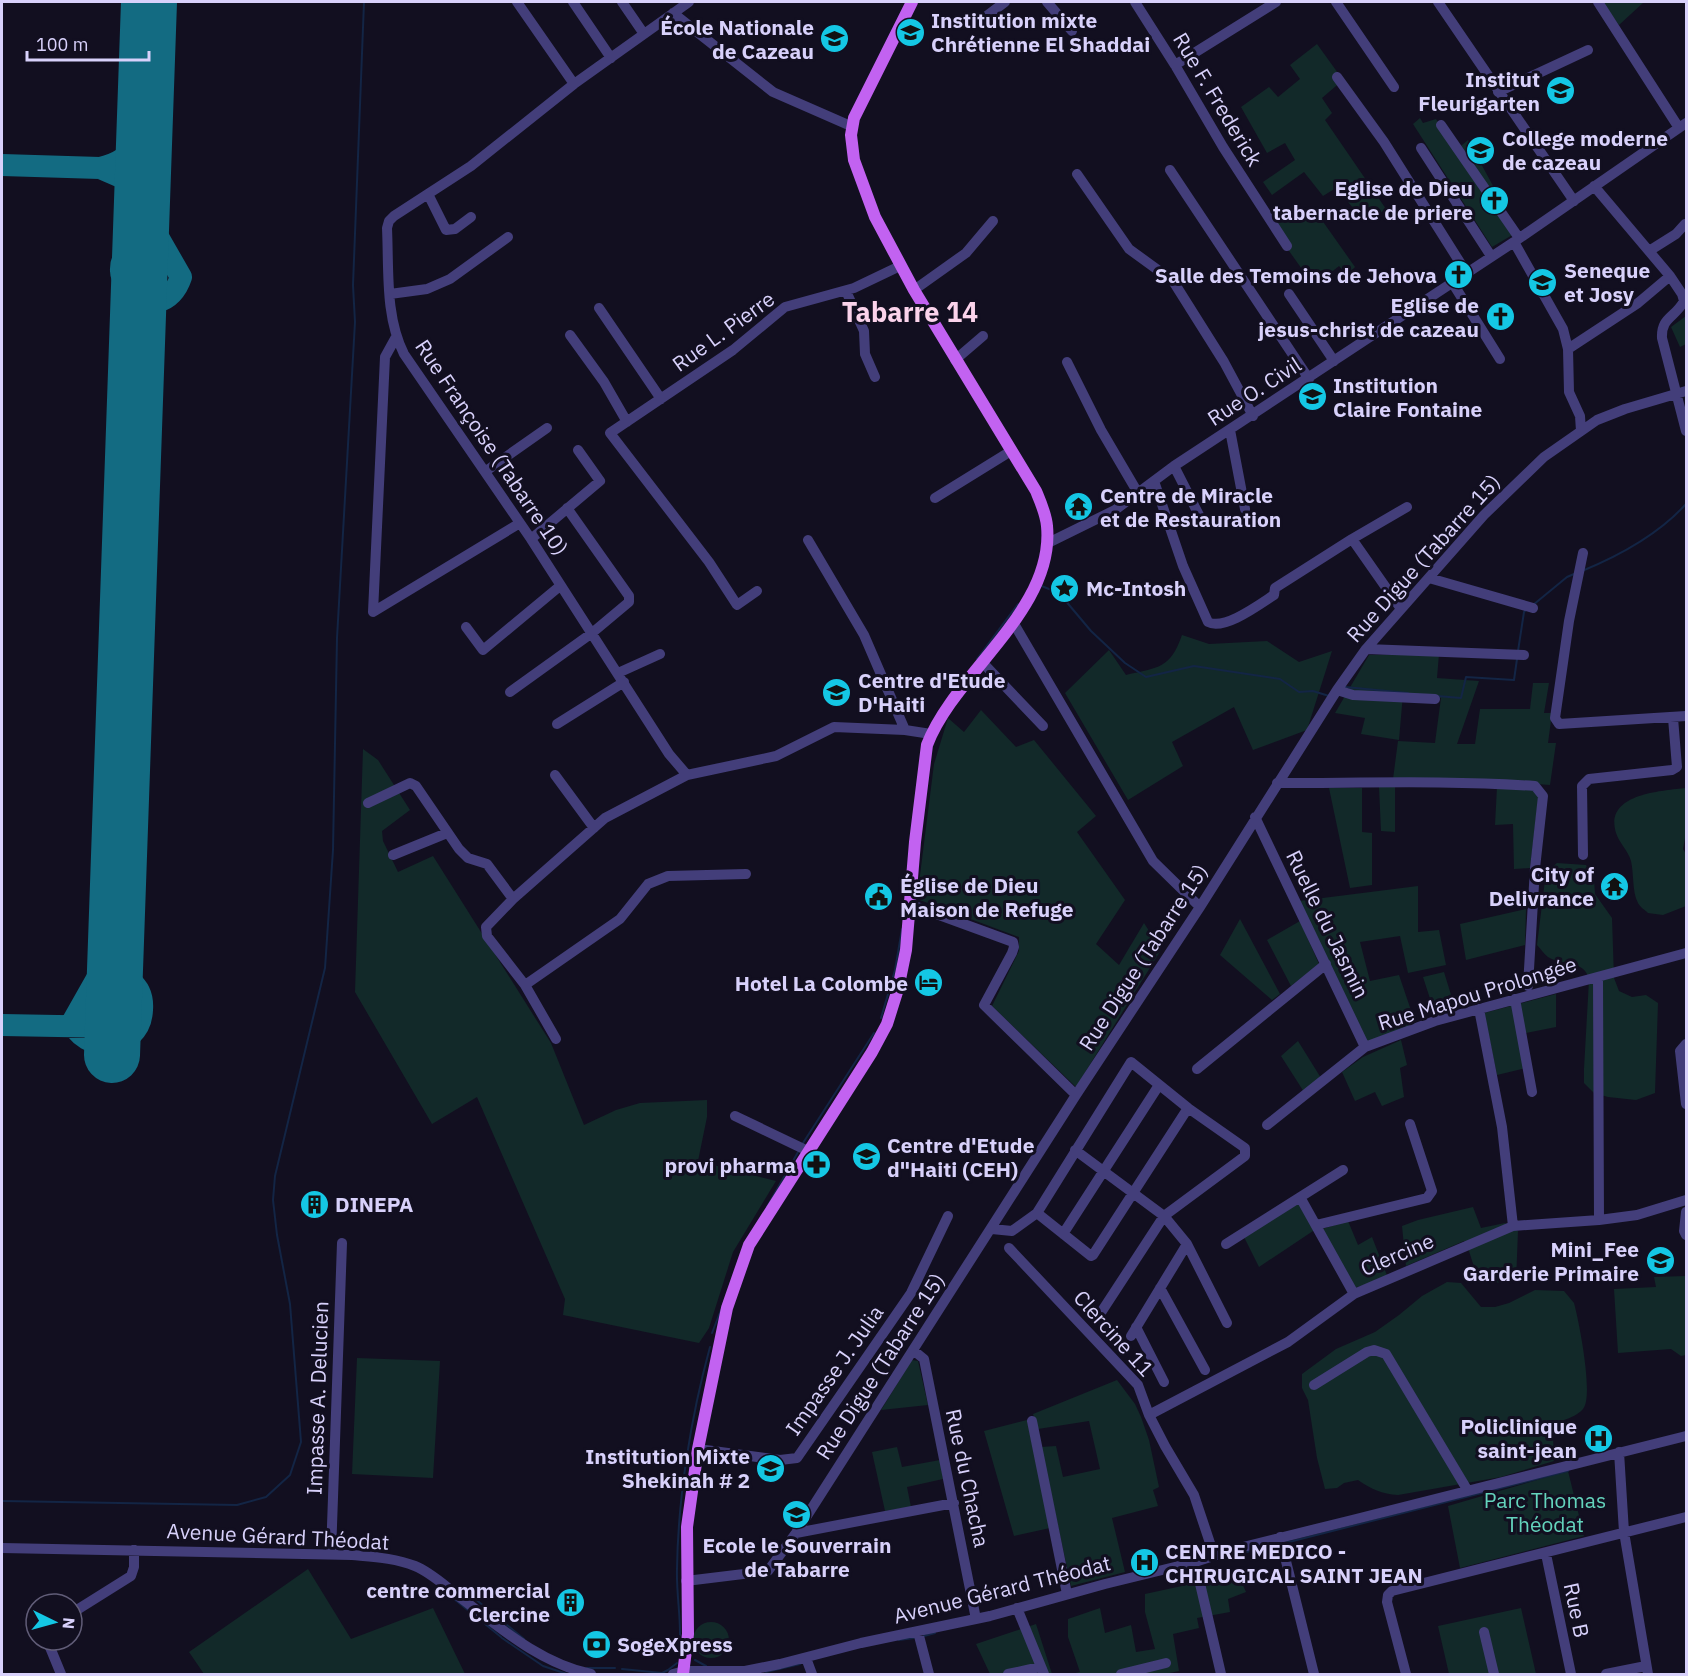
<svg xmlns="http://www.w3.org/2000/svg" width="1688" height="1676" font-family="'IBM Plex Sans',sans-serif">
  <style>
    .green { fill: #122929 }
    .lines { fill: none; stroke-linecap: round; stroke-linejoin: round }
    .stream { stroke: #132545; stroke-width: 2 }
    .taxiway { stroke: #136b82; stroke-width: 22 }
    .runway { stroke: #136b82; stroke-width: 56 }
    .minor { stroke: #433e7a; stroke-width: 10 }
    .major { stroke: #c262f1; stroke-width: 12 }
    .labels { text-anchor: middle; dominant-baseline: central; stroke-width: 6; stroke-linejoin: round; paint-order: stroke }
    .poi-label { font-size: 21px; font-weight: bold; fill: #d8d1fb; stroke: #120f20; text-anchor: start }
    .street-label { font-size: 21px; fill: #d8d1fb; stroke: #120f20 }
    .park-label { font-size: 21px; fill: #64d4bd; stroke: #120f20 }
    .district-label { font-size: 27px; font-weight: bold; fill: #fbd3eb; stroke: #120f20 }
  </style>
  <rect width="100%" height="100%" fill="#120f20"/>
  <!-- green -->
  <path class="green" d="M1602 2H1644L1619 25Z
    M1317 44 1343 80 1322 98 1332 113 1325 120 1386 209 1366 223 1336 188 1323 196 1304 172 1272 195 1263 182 1295 160 1285 143 1267 153 1241 107 1269 87 1278 97 1300 79 1290 65Z
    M1420 118 1423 123 1436 119 1456 150 1468 140 1497 193 1493 197 1514 234 1492 247 1413 124Z
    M1298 203 1311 220 1319 216 1355 267 1347 275 1339 266 1314 286 1267 220Z
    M1686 316V344L1680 347 1671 327Z
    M1182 635 1209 644 1267 641 1299 662 1332 651 1307 730 1253 750 1234 707 1172 742 1183 766 1128 800 1065 693 1109 650 1126 675C1159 667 1170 669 1182 635Z
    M1439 654 1437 678 1479 681 1457 744H1475L1480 709H1530L1533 683H1549L1544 713H1552L1548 743H1556L1550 785 1484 780 1393 779 1398 741 1435 743 1441 698 1403 694 1399 740 1361 734 1365 718 1335 713 1369 655Z
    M981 710 1016 747 1034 740 1096 816 1077 832 1125 900 1096 944 1119 965 1144 923 1161 950 1076 1087 992 1006 1019 951V937L917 899 934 764 948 718 964 732Z
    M363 749 378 760 410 810 382 831 383 841 398 872 433 856 551 1043 584 1125 616 1110 640 1103 707 1100V1117L698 1161 776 1181 733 1252 709 1328 699 1343 563 1315 565 1299 477 1097 432 1124 355 992Z
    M1395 786V832L1381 831 1379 787Z
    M1497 787 1535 788 1539 793 1530 868 1514 869 1513 824 1495 825Z
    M1329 788H1362V832L1372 833V885L1350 888Z
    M1686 788V833L1683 849 1686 854V906L1663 915 1648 913C1645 910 1640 907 1638 903 1632 892 1634 874 1631 861 1628 850 1619 843 1616 833 1604 794 1660 791 1686 788Z
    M1557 863 1586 865 1594 879 1595 894 1612 918 1614 978 1619 991 1632 997 1646 995 1658 1003 1655 1093 1636 1100 1608 1097 1594 1093 1584 1083V1069L1589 980C1585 959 1562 966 1548 957 1544 954 1541 949 1537 945L1546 872Z
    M1418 886V932L1439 930 1446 965 1408 973 1400 936 1360 942 1370 981 1399 975 1416 1025 1366 1044 1299 901Z
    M1526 909 1525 945 1466 960 1460 924Z
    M1240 919 1280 994 1272 1000 1220 955Z
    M1300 921 1319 964 1291 986 1267 940Z
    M1444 972 1456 1011 1436 1017 1423 977Z
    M1556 994V1027L1526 1033 1530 1067 1497 1075 1484 1013Z
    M1401 1040 1407 1065 1400 1068 1404 1097 1382 1106 1375 1092 1355 1101 1342 1072 1363 1057Z
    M1298 1041 1321 1078 1304 1092 1281 1056Z
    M1299 1203 1316 1229 1259 1267 1244 1237Z
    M1473 1207 1481 1228 1505 1223 1518 1231 1516 1282 1479 1283 1469 1251 1464 1241 1406 1266 1402 1226 1418 1220Z
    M1348 1221 1358 1245 1372 1237 1388 1278 1354 1288 1322 1229Z
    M1686 1276V1355L1681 1356 1671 1349 1618 1353 1614 1289 1656 1287 1654 1277Z
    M1447 1282 1461 1283 1481 1307H1495L1509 1303 1535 1290 1564 1291 1574 1303C1579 1321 1594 1397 1583 1409 1577 1416 1567 1419 1558 1422L1553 1436 1554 1461 1501 1477 1398 1495C1382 1494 1371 1489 1358 1480L1344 1483 1337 1488 1325 1489 1317 1458 1308 1400 1302 1388V1374L1336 1349 1375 1332 1399 1315 1422 1296Z
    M357 1358 440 1361 433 1478 352 1474Z
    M912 1360 918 1361 928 1405 881 1410Z
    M1117 1380 1135 1404 1141 1417 1149 1440 1159 1487 1153 1490 1158 1506 1112 1518 1125 1572 1071 1586 1041 1447 1056 1446 1063 1477 1100 1469 1089 1421 1038 1429 1033 1414Z
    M1027 1420 1050 1528 1014 1536 984 1431Z
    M897 1447 902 1467 940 1460 943 1479 907 1487 911 1507 885 1511 872 1452Z
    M1568 1471 1584 1536 1460 1568 1448 1506Z
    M308 1569 351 1639 433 1608 465 1674H204L189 1652Z
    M1236 1569 1246 1592 1228 1599 1230 1612 1197 1618 1199 1628 1173 1634 1179 1671 1165 1674H1071L1080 1672 1068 1637V1619L1100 1608 1105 1633 1131 1625 1136 1652 1155 1649 1145 1612V1594L1219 1578Z
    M1521 1608 1536 1674H1449L1438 1626Z
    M693 1640a18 18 0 1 1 36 0a18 18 0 1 1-36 0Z
    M1036 1624 1052 1674H990L976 1644Z"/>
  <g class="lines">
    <!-- stream -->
    <path class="stream" d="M1582 571C1621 555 1658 535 1686 504
      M1039 585 1059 593 1091 631 1125 663 1146 677 1194 666 1280 679 1299 692 1313 691 1329 696
      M1533 605 1567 577 1574 574
      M1518 651 1524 612 1526 610
      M977 659 1018 604
      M1345 687 1408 693
      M1437 696 1461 698 1466 677 1514 680 1517 659
      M881 1018 895 970 902 929
      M803 1143 874 1033
      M767 1207 798 1152
      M712 1333 721 1310
      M2 1501 237 1505 266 1497 290 1475 301 1442 290 1304 277 1235 273 1200 275 1176 325 968 333 850 337 638 355 322 353 285 364 2
      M1285 1543 1568 1471
      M1233 1555 1277 1545
      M468 1593 524 1639
      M448 1594 501 1637
      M924 1636 935 1633
      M502 1638 543 1666 567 1674
      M899 1640 914 1638
      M679 1656C683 1626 676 1598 677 1569 678 1497 691 1416 710 1347
      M695 1660 706 1666
      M587 1668H615
      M622 1669 662 1673 668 1670 677 1663
      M766 1672 800 1664"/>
    <!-- taxiway -->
    <path class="taxiway" d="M2 165 100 168C120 164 130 154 144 141
      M100 168 123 178 132 188 138 196 142 209 181 277C172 304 147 311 128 287 125 283 121 277 121 271 120 256 132 245 141 235
      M116 951C117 956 117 961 119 965 127 983 144 984 142 1010 140 1053 80 1053 73 1021L116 945
      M2 1025 113 1027"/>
    <!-- runway -->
    <path class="runway" d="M112 1055 149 2"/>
    <!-- minor -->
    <path class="minor" d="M517 2 574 84
      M573 2 611 58
      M622 2 644 34
      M1047 2 1072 31
      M1135 2 1175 65 1223 147 1287 246
      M1336 2 1394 87
      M1438 2 1574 201
      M1598 2 1679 128
      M673 13 773 92 853 127
      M980 21 1005 2
      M1175 65 1276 2
      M1337 77 1384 142 1466 272
      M1498 92 1588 50
      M1441 125 1519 238
      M1421 148 1491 256
      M1170 170 1309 379
      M1077 174 1129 249 1173 281 1224 362 1253 416
      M1594 186 1670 276 1682 294 1684 301C1675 318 1661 317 1662 338L1686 431
      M428 194 446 230 455 229 471 217
      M1514 242 1563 329 1568 349 1638 303 1670 276
      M1649 251 1676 234 1685 224
      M1452 282 1500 359
      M914 290 966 253 993 221
      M846 291 864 331 865 354 875 377
      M390 294 427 289 450 279 508 237
      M1289 294 1334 361
      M599 308 661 399
      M570 335 604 382 627 422
      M1568 349 1569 392 1580 416 1581 431
      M955 360 983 336
      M1067 362 1101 430 1138 493
      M1230 430 1245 509
      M1174 466 1201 519
      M486 471 547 428
      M1154 481 1183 566 1208 622C1224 631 1260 604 1274 595L1275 588 1352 539 1401 609
      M935 498 1011 451
      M531 539 600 481 578 450
      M1352 539 1407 507
      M808 540 864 635 905 730
      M1048 543 1115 510 1174 466 1514 242 1686 123
      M1583 553 1569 621 1555 718 1559 724 1686 716
      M1429 578 1533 608
      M757 591 737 605 709 562 610 433 733 350 785 307 854 288 900 266
      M373 612 385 357 396 337
      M373 612 520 523
      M1013 622 1153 861 1200 907
      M466 627 483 650 560 586
      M1366 649 1524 655
      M982 662 1043 726
      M618 673 660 654
      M1337 690 1353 695 1435 699
      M510 692 592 633 629 602V596L567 508
      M557 724 624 682
      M555 775 594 828
      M687 775 669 754 531 539 404 354C385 316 389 271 387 228L389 221 394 216 471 166 574 84 689 2
      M1277 783C1363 783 1450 780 1535 786L1543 796 1535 868 1528 986
      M368 803 410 783 416 786 459 849 468 858 487 864 513 899
      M1255 817 1365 1047
      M393 855 447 833
      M1583 855 1582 786 1589 779 1672 770 1677 767 1673 718
      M909 904 1013 942 1014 947 1012 953 984 1005 1076 1095
      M1598 978 1599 1220
      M525 985 620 919 648 884 668 876 746 874
      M1515 999 1532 1092
      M1479 1009 1502 1127 1513 1226
      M556 1039 525 985 487 936 486 927 513 899 605 818 687 775 776 756 834 727 905 730 931 734
      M1686 1044 1680 1051 1686 1104
      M1197 1069 1326 964
      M735 1116 808 1151
      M1267 1125 1365 1047 1435 1021 1686 953
      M1075 1150 1164 1216 1187 1244 1227 1323
      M1300 1197 1354 1294
      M1686 1212 1684 1231 1686 1235
      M1316 1225 1427 1198 1432 1191 1410 1124
      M992 1229 1012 1231 1037 1213 1131 1062 1188 1108 1093 1255 1091 1256 1037 1213
      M1063 1234 1159 1085
      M1226 1244 1343 1170
      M1009 1248 1138 1385 1149 1415 1165 1446 1194 1495 1214 1555
      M1160 1288 1205 1370
      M1102 1311 1164 1216 1245 1156V1148L1188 1108
      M1136 1327 1164 1382
      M1131 1336 1187 1244
      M913 1350 924 1359 976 1619
      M1314 1385 1367 1352 1374 1350 1386 1354 1468 1491
      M1149 1415 1288 1342 1354 1294 1513 1226 1599 1220 1637 1215 1686 1200
      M1032 1421 1067 1594
      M698 1449 780 1460 797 1458 911 1293 948 1216
      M1619 1452 1624 1532 1648 1674
      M796 1533 954 1503
      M1280 1537 1314 1674
      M2 1548 352 1555C373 1557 395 1558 415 1566 430 1572 444 1585 457 1595 498 1626 539 1663 591 1674
      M331 1554 342 1243
      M1546 1554 1571 1674
      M1195 1562 1221 1674
      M686 1581 768 1571 796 1533 1076 1095 1200 907 1337 690 1366 649 1484 515 1544 457 1597 420 1625 409 1686 391
      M1017 1608 1044 1674
      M72 1613 131 1576 134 1567V1550
      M918 1632 929 1674
      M1484 1632 1494 1674
      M47 1640 61 1674
      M806 1658 812 1674
      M673 1674 684 1671H745L780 1664 861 1643 990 1616 1105 1584 1195 1562 1235 1549 1352 1520 1686 1436
      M1008 1674 1040 1667
      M1121 1674 1166 1663
      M1406 1674 1387 1602 1388 1595 1392 1591 1686 1517
      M1606 1674 1646 1666"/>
    <!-- major -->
    <path class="major" d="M683 1674 688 1634 687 1527 698 1449 727 1308 749 1245 872 1052 887 1024 898 989 906 950 915 842 927 745C955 672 1055 610 1047 526 1046 514 1041 503 1036 491L914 290 875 217 854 160 851 135 854 118 912 2"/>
  </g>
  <!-- icons -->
  <defs>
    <symbol id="school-disc" viewBox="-11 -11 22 22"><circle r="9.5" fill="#14c7e4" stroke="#120f20"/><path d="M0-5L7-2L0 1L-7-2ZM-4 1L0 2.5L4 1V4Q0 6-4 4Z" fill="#111"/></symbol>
    <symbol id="university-disc" viewBox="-11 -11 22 22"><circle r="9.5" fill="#14c7e4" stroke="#120f20"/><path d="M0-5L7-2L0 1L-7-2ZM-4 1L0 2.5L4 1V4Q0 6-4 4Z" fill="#111"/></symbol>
    <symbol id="church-disc" viewBox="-11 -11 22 22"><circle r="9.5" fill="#14c7e4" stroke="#120f20"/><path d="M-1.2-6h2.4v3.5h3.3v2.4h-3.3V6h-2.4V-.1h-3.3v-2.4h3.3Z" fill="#111"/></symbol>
    <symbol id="temple-disc" viewBox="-11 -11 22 22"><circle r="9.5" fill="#14c7e4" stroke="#120f20"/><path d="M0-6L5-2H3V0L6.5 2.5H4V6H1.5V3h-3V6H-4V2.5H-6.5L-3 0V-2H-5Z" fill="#111"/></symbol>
    <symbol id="sight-disc" viewBox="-11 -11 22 22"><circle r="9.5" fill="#14c7e4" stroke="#120f20"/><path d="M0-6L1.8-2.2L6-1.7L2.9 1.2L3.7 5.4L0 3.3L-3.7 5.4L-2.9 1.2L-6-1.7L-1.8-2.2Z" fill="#111"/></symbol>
    <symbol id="civic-disc" viewBox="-11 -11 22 22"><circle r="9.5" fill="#14c7e4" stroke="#120f20"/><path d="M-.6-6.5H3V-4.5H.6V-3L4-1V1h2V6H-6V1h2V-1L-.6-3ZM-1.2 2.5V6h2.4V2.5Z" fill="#111"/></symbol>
    <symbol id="hotel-disc" viewBox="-11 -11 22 22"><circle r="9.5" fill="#14c7e4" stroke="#120f20"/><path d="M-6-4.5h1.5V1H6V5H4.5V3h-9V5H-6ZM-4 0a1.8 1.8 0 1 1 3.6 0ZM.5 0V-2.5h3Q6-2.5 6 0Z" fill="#111"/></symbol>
    <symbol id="pharmacy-disc" viewBox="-11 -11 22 22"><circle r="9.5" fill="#14c7e4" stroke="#120f20"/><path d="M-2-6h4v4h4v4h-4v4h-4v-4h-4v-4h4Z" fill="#111"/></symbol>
    <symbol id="building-disc" viewBox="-11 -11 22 22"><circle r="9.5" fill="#14c7e4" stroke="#120f20"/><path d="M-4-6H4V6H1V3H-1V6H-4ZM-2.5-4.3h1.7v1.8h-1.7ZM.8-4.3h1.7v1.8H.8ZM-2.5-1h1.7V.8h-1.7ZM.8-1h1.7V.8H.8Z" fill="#111"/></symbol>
    <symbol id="hospital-disc" viewBox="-11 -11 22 22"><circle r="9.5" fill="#14c7e4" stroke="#120f20"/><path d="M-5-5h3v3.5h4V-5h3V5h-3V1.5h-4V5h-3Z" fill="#111"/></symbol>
    <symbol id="bank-disc" viewBox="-11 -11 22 22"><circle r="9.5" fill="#14c7e4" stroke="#120f20"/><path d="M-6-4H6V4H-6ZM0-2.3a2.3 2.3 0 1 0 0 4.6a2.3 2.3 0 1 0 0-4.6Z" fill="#111"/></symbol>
  </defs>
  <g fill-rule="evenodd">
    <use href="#school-disc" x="894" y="16" width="33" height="33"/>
    <use href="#school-disc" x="818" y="22" width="33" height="33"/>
    <use href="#school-disc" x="1544" y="74" width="33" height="33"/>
    <use href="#university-disc" x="1464" y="134" width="33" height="33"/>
    <use href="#church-disc" x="1478" y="184" width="33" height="33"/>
    <use href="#church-disc" x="1442" y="258" width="33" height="33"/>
    <use href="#school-disc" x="1526" y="266" width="33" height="33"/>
    <use href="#church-disc" x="1484" y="300" width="33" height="33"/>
    <use href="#school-disc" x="1296" y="380" width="33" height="33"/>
    <use href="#temple-disc" x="1062" y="490" width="33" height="33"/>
    <use href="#sight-disc" x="1048" y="572" width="33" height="33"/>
    <use href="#school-disc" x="820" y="676" width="33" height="33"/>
    <use href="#temple-disc" x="1598" y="870" width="33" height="33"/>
    <use href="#civic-disc" x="862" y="880" width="33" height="33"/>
    <use href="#hotel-disc" x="912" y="966" width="33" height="33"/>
    <use href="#school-disc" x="850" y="1140" width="33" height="33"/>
    <use href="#pharmacy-disc" x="800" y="1148" width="33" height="33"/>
    <use href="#building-disc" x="298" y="1188" width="33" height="33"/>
    <use href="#school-disc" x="1644" y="1244" width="33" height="33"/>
    <use href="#hospital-disc" x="1582" y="1422" width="33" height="33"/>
    <use href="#school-disc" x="754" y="1452" width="33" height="33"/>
    <use href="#school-disc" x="780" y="1498" width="33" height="33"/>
    <use href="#hospital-disc" x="1128" y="1546" width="33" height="33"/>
    <use href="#building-disc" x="554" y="1586" width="33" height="33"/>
    <use href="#bank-disc" x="580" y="1628" width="33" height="33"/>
  </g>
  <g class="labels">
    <!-- poi labels -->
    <g class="poi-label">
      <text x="931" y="20">Institution mixte<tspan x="931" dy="24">Chrétienne El Shaddai</tspan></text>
      <text x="814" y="27" text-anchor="end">École Nationale<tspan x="814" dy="24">de Cazeau</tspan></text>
      <text x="1540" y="79" text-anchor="end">Institut<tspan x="1540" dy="24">Fleurigarten</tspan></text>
      <text x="1502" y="138">College moderne<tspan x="1502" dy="24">de cazeau</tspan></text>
      <text x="1473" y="188" text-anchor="end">Eglise de Dieu<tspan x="1473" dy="24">tabernacle de priere</tspan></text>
      <text x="1564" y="270">Seneque<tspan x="1564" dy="24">et Josy</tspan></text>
      <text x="1437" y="275" text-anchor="end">Salle des Temoins de Jehova</text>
      <text x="1479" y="305" text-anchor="end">Eglise de<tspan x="1479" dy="24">jesus-christ de cazeau</tspan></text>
      <text x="1333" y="385">Institution<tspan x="1333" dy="24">Claire Fontaine</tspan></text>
      <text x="1100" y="495">Centre de Miracle<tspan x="1100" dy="24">et de Restauration</tspan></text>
      <text x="1086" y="588">Mc-Intosh</text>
      <text x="858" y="680">Centre d'Etude<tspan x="858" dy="24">D'Haiti</tspan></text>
      <text x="1594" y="874" text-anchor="end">City of<tspan x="1594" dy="24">Delivrance</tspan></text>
      <text x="900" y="885">Église de Dieu<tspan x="900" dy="24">Maison de Refuge</tspan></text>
      <text x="908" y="983" text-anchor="end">Hotel La Colombe</text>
      <text x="887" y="1145">Centre d'Etude<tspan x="887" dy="24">d"Haiti (CEH)</tspan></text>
      <text x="796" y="1165" text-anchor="end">provi pharma</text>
      <text x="335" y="1204">DINEPA</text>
      <text x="1639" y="1249" text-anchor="end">Mini_Fee<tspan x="1639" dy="24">Garderie Primaire</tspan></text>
      <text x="1577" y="1426" text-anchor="end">Policlinique<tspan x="1577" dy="24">saint-jean</tspan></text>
      <text x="750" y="1456" text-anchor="end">Institution Mixte<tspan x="750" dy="24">Shekinah # 2</tspan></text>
      <text x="797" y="1545" text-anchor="middle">Ecole le Souverrain<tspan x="797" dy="24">de Tabarre</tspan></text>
      <text x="1165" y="1551">CENTRE MEDICO -<tspan x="1165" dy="24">CHIRUGICAL SAINT JEAN</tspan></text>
      <text x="550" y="1590" text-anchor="end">centre commercial<tspan x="550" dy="24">Clercine</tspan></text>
      <text x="617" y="1644">SogeXpress</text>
    </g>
    <!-- street labels -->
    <g class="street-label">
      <text transform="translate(1218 99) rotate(59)">Rue F. Frederick</text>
      <text transform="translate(723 331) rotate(-36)">Rue L. Pierre</text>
      <text transform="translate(1254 391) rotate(-33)">Rue O. Civil</text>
      <text transform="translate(492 447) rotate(56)">Rue Françoise (Tabarre 10)</text>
      <text transform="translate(1423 558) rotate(-48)">Rue Digue (Tabarre 15)</text>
      <text transform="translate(1328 924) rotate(64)">Ruelle du Jasmin</text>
      <text transform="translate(1143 957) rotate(-57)">Rue Digue (Tabarre 15)</text>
      <text transform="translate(1477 993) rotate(-17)">Rue Mapou Prolongée</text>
      <text transform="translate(1397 1254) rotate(-23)">Clercine</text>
      <text transform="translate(1114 1333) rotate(48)">Clercine 11</text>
      <text transform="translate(880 1366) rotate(-57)">Rue Digue (Tabarre 15)</text>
      <text transform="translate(834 1370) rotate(-55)">Impasse J. Julia</text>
      <text transform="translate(317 1398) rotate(-88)">Impasse A. Delucien</text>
      <text transform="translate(968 1478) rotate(78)">Rue du Chacha</text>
      <text transform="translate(278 1536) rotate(3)">Avenue Gérard Théodat</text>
      <text transform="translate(1002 1589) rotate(-14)">Avenue Gérard Théodat</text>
      <text transform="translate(1577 1610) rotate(78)">Rue B</text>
    </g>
    <!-- park labels -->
    <g class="park-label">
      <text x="1545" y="1500">Parc Thomas<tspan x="1545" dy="24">Théodat</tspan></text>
    </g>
    <!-- district labels -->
    <g class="district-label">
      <text x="910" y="311">Tabarre 14</text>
    </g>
  </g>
  <!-- border -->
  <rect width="1688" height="1676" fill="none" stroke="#d8d1fb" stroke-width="6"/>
  <!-- north arrow -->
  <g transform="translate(54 1622) rotate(95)"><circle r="28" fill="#120f20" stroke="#615d78" stroke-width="1.5"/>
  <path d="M0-4.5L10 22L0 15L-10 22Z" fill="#14c7e4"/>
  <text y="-9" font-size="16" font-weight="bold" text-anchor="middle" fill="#d8d1fb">N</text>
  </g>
  <!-- scale -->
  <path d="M27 51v9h122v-9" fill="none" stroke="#d8d1fb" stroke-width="3"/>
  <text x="36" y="51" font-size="18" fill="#d8d1fb" stroke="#120f20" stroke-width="4.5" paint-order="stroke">100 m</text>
</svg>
